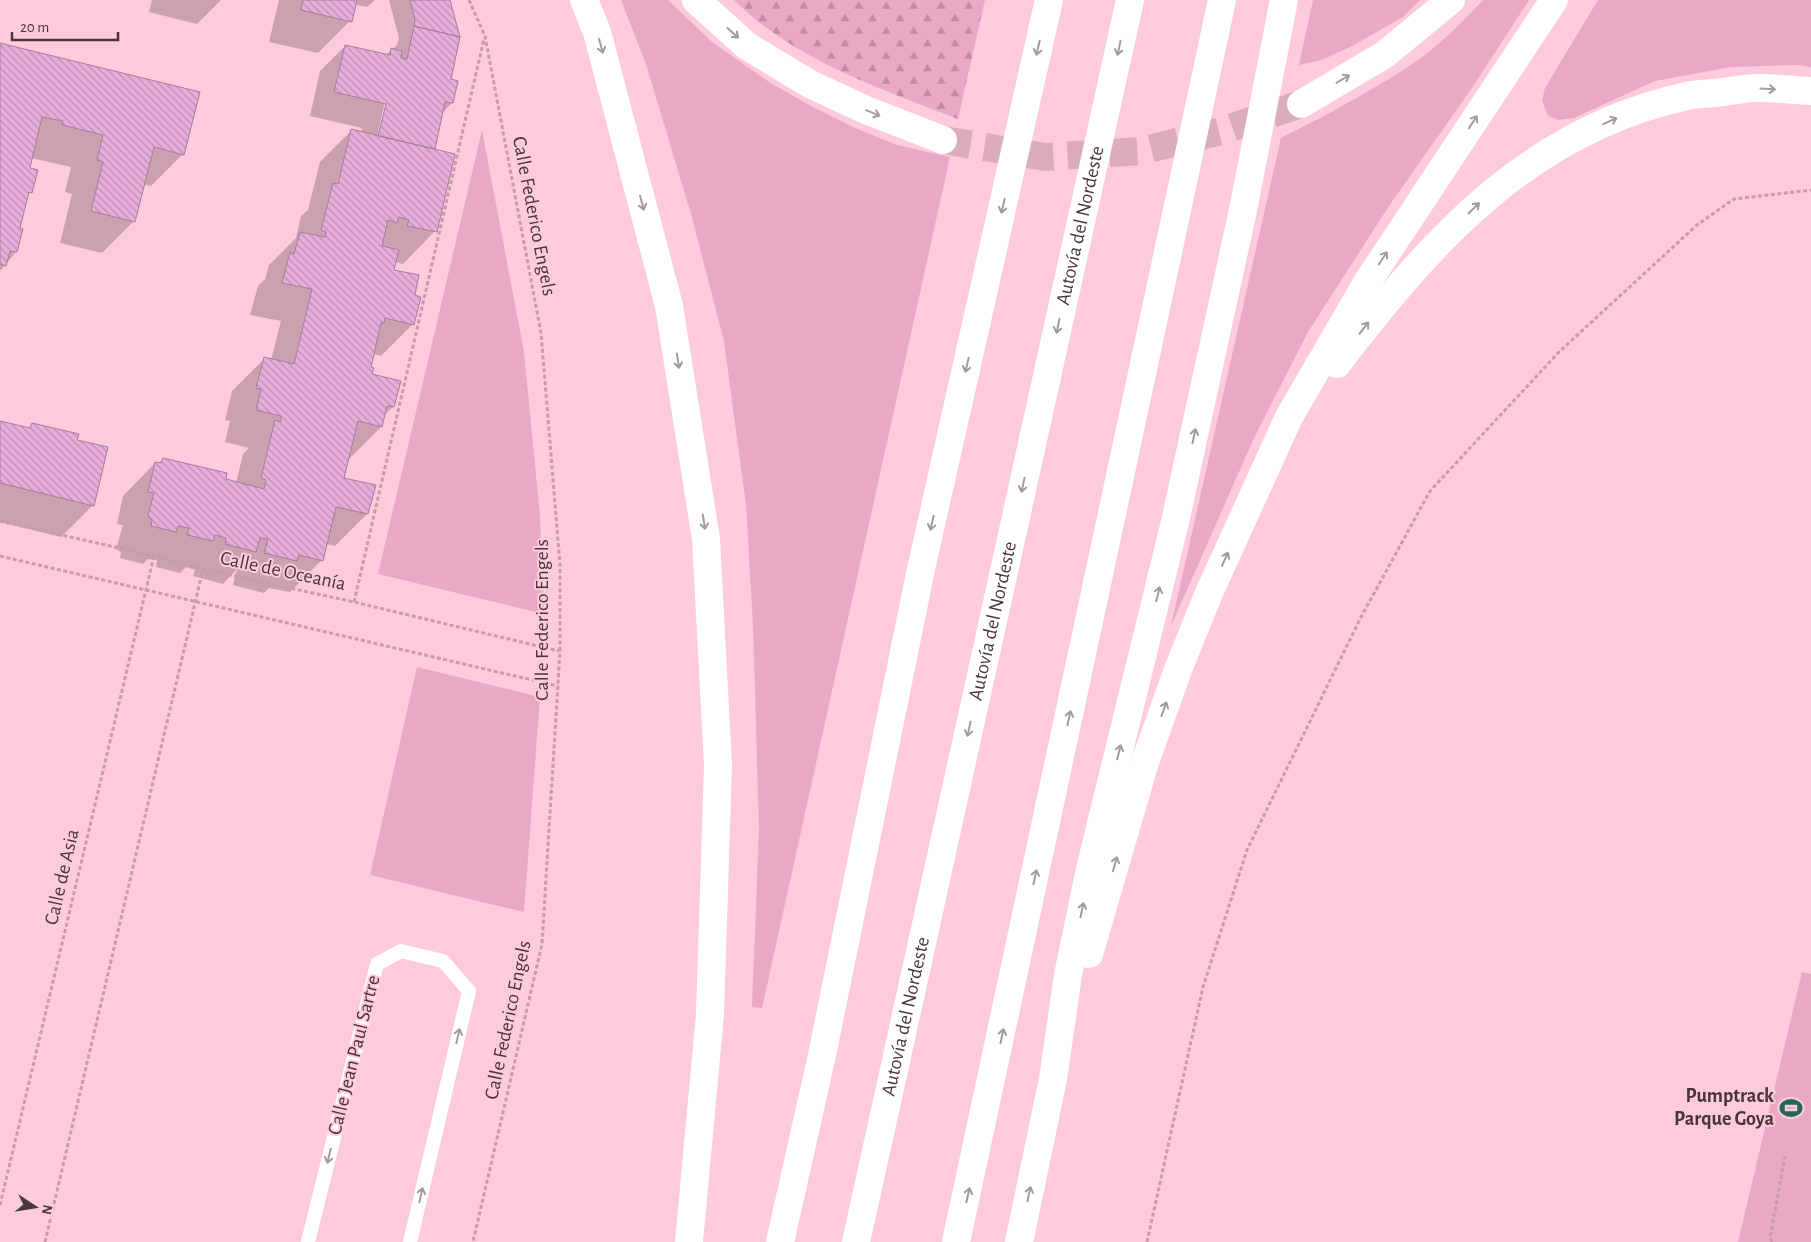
<svg xmlns="http://www.w3.org/2000/svg" width="1811" height="1242" font-family="'Alegreya Sans',sans-serif">
  <style>
    .green { fill: #eaa9c2 }
    .forest { fill: url(#forest-firs) }
    .shadow { fill: #0003; fill-rule: evenodd }
    .building { fill: url(#building-back-hatch); stroke: #a47d9c }
    .lines { fill: none; stroke-linecap: round; stroke-linejoin: round }
    .highway-tunnel { stroke: #daacbd; stroke-width: 28; stroke-dasharray: 28 14; stroke-linecap: butt }
    .path { stroke: #c69cab; stroke-width: 3; stroke-dasharray: 4 2.5; stroke-linecap: butt }
    .lane { stroke: #fff; stroke-width: 14 }
    .highway { stroke: #fff; stroke-width: 28 }
    .oneway { stroke: #a49a9e }
    .labels { text-anchor: middle; dominant-baseline: central; stroke-width: 4; stroke-linejoin: round; paint-order: stroke }
    .street-label { font-size: 20px; fill: #49353d; stroke: #fecadd }
    .poi-label { font-size: 20px; font-weight: bold; fill: #49353d; stroke: #fecadd; text-anchor: end }
  </style>
  <defs>
    <pattern id="forest-firs" width="22" height="20" patternUnits="userSpaceOnUse" patternTransform="scale(1.25)"><rect width="22" height="20" fill="#eaa9c2"/><path d="M5 1l3.5 6h-7zM16 11l3.5 6h-7z" fill="#c08a9f"/></pattern>
    <pattern id="building-back-hatch" width="6" height="6" patternUnits="userSpaceOnUse" patternTransform="scale(1.25)"><rect width="6" height="6" fill="#e7aeda"/><path d="M-1 5l2 2M0 0l6 6M5-1l2 2" fill="none" stroke="#bd8eb2"/></pattern>
  </defs>
  <rect width="100%" height="100%" fill="#fecadd"/>
  <!-- green -->
  <path class="green" d="M621 0H668L711 41 769 82 811 106 853 127 897 145 950 157 762 1008 752 1007 759 829 753 624 746 505 724 341 691 214 646 64Z
    M1313 0H1420L1403 17 1352 46 1322 60 1299 65Z
    M1483 0H1529L1472 88 1389 206 1308 332 1254 438 1171 626 1281 138C1328 114 1374 90 1418 60 1442 43 1463 21 1483 0Z
    M1598 0H1811V67L1797 65 1731 67 1655 81 1574 118 1558 120 1548 116 1542 101 1545 88Z
    M482 130 524 352 540 516 544 614 378 574Z
    M417 667 540 697 524 912 370 875Z
    M1802 972 1811 974V1242H1738Z"/>
  <!-- forest -->
  <path class="forest" d="M734 0H985L958 119C879 88 794 60 734 0Z"/>
  <!-- shadow -->
  <path class="shadow" d="M152 0H221L197 24 149 12Z
    M279 0H375L367 7 356 5 350 21 318 53 269 42Z
    M389 0H449V80L452 103 442 113 433 150 435 231 403 264 395 262 392 271 413 296V324L381 356 373 354 370 368V375L399 382 393 407 383 416 381 427 349 459 348 458 343 479 367 514 335 546 326 544 322 560 290 592 269 588 264 593 233 585 237 569 223 584 193 576 195 570 186 567 180 573 156 567 157 560 148 559 143 564 120 558 121 552 116 549 123 525 117 524 123 496 155 463 158 464 163 459 236 483 243 454 249 448 225 442 230 421 225 420 232 391 264 359 271 360 281 321 250 315 258 286 265 279 269 265 296 238 301 216 308 210 320 162 352 130 361 132 362 128 310 116 320 71 345 46 386 55 397 45 399 38ZM386 97 388 98 379 136H377Z
    M0 44 183 154 151 186 143 184 134 221 102 253 60 243 72 194 65 192 71 167 31 158 29 169 31 192 27 196 19 229 16 252 0 271Z
    M0 422 28 429 32 424 76 441 93 505 61 537 0 522Z"/>
  <!-- building -->
  <path class="building" d="M303 0H357L352 22 301 10Z
    M410 0H450L460 37 414 26 415 20Z
    M414 26 460 37 451 79 458 81 453 103 445 102 435 149 378 136 386 104 334 92 345 45 390 55 391 48 402 51 401 58 407 59Z
    M0 43 200 92 184 155 154 147 135 222 91 211 103 162 97 160 103 135 62 125 63 121 42 117 30 168 38 170 32 193 29 192 20 228 23 229 17 252 10 251 6 266 0 264Z
    M351 129 455 154 437 232 407 226 409 220 399 217 397 223 388 220 382 246 399 250 394 270 419 275 415 295 421 297 414 325 385 318 384 323H381L371 367 374 368 372 374 401 381 394 407 387 406 382 427 358 421 344 478 376 485 368 514 336 507 323 561 299 555 297 561 264 553 268 539 260 538 256 552 225 544 226 538 215 535 213 541 187 535 189 528 178 526 176 532 151 526 152 520 148 516 154 493 148 492 155 462 161 463 163 458 227 473 226 479 264 489 266 480 261 478 275 420 281 422V416L256 410 261 389 256 388 264 357 294 364 312 289 282 283 290 252 294 254 300 232 325 237 326 232 321 230 333 183 338 184Z
    M0 421 30 428 32 423 79 434 77 440 108 447 94 506 0 483Z"/>
  <g class="lines">
    <!-- highway-tunnel -->
    <path class="highway-tunnel" d="M943 140 1045 157 1141 151 1221 131 1301 104"/>
    <!-- path -->
    <path class="path" d="M469 0 485 36 541 333 560 565V651L542 944 473 1242
      M0 521 154 556 203 569 354 602 559 651
      M0 556 558 686
      M354 602 484 39
      M0 1205 154 556
      M45 1242 203 569
      M1147 1242 1203 987 1247 850 1360 619 1430 491 1559 352 1697 225 1734 199 1811 190
      M1772 1242 1770 1238 1785 1156"/>
    <!-- lane -->
    <path class="lane" d="M308 1242 377 964 401 951 443 961 469 991 410 1242"/>
    <!-- highway -->
    <g class="highway">
      <path d="M584 0 597 32 669 306 706 539 718 765 710 1014 689 1242"/>
      <path d="M696 0 747 46 810 84 866 110 943 140"/>
      <path d="M1301 104 1384 55 1451 0"/>
      <path d="M1337 364C1430 242 1529 130 1687 96 1695 94 1704 94 1713 93 1728 92 1743 88 1758 88 1776 88 1793 90 1811 91"/>
      <path d="M1089 954 1145 762 1179 667 1209 593 1289 417 1368 281 1554 0"/>
      <path d="M780 1242 822 1055 921 569 1049 0"/>
      <path id="s1" d="M856 1242 1130 0"/>
      <path d="M956 1242 1222 0"/>
      <path d="M1019 1242 1053 1079 1068 975 1090 869 1175 522 1243 210 1284 0"/>
    </g>
  </g>
  <!-- one-way arrows -->
  <defs><path id="oneway-shaft" d="M-6 0H5M1.5-3L5.5 0L1.5 3" fill="none" stroke-width="1.6" stroke-linecap="round" stroke-linejoin="round" transform="scale(1.25)"/></defs>
  <g class="oneway">
    <use href="#oneway-shaft" transform="translate(733 33) rotate(42)"/>
    <use href="#oneway-shaft" transform="translate(601 46) rotate(75)"/>
    <use href="#oneway-shaft" transform="translate(1038 48) rotate(103)"/>
    <use href="#oneway-shaft" transform="translate(1119 48) rotate(102)"/>
    <use href="#oneway-shaft" transform="translate(1343 79) rotate(-30)"/>
    <use href="#oneway-shaft" transform="translate(1768 89) rotate(3)"/>
    <use href="#oneway-shaft" transform="translate(873 113) rotate(22)"/>
    <use href="#oneway-shaft" transform="translate(1610 121) rotate(-24)"/>
    <use href="#oneway-shaft" transform="translate(1473 122) rotate(-57)"/>
    <use href="#oneway-shaft" transform="translate(642 203) rotate(75)"/>
    <use href="#oneway-shaft" transform="translate(1003 206) rotate(103)"/>
    <use href="#oneway-shaft" transform="translate(1474 208) rotate(-44)"/>
    <use href="#oneway-shaft" transform="translate(1383 258) rotate(-57)"/>
    <use href="#oneway-shaft" transform="translate(1058 326) rotate(102)"/>
    <use href="#oneway-shaft" transform="translate(1364 328) rotate(-52)"/>
    <use href="#oneway-shaft" transform="translate(678 361) rotate(81)"/>
    <use href="#oneway-shaft" transform="translate(967 365) rotate(103)"/>
    <use href="#oneway-shaft" transform="translate(1194 436) rotate(-78)"/>
    <use href="#oneway-shaft" transform="translate(1023 485) rotate(102)"/>
    <use href="#oneway-shaft" transform="translate(704 522) rotate(81)"/>
    <use href="#oneway-shaft" transform="translate(932 523) rotate(103)"/>
    <use href="#oneway-shaft" transform="translate(1225 559) rotate(-66)"/>
    <use href="#oneway-shaft" transform="translate(1158 594) rotate(-76)"/>
    <use href="#oneway-shaft" transform="translate(1164 709) rotate(-70)"/>
    <use href="#oneway-shaft" transform="translate(1069 718) rotate(-78)"/>
    <use href="#oneway-shaft" transform="translate(969 729) rotate(102)"/>
    <use href="#oneway-shaft" transform="translate(1119 752) rotate(-76)"/>
    <use href="#oneway-shaft" transform="translate(1115 864) rotate(-74)"/>
    <use href="#oneway-shaft" transform="translate(1035 877) rotate(-78)"/>
    <use href="#oneway-shaft" transform="translate(1082 910) rotate(-78)"/>
    <use href="#oneway-shaft" transform="translate(458 1036) rotate(-77)"/>
    <use href="#oneway-shaft" transform="translate(1002 1036) rotate(-78)"/>
    <use href="#oneway-shaft" transform="translate(329 1156) rotate(104)"/>
    <use href="#oneway-shaft" transform="translate(1029 1194) rotate(-78)"/>
    <use href="#oneway-shaft" transform="translate(421 1195) rotate(-77)"/>
    <use href="#oneway-shaft" transform="translate(968 1195) rotate(-77)"/>
  </g>
  <!-- icons -->
  <defs>
    <symbol id="stadium-bare" viewBox="-9 -9 18 18"><path d="M0-5a6.5 5 0 1 0 0 10a6.5 5 0 1 0 0-10ZM-3.5-1.8h7v3.6h-7Z" fill="#246656" stroke="#fecadd" stroke-width="2.5" paint-order="stroke"/></symbol>
  </defs>
  <g fill-rule="evenodd">
    <use href="#stadium-bare" x="1775" y="1092" width="32" height="32"/>
  </g>
  <g class="labels">
    <!-- street labels -->
    <g class="street-label">
      <text transform="translate(534 216) rotate(79)">Calle Federico Engels</text>
      <text stroke="none"><textPath href="#s1" startOffset="1041">Autovía del Nordeste</textPath></text>
      <text transform="translate(283 571) rotate(12)">Calle de Oceanía</text>
      <text transform="translate(542 620) rotate(-90)">Calle Federico Engels</text>
      <text stroke="none"><textPath href="#s1" startOffset="636">Autovía del Nordeste</textPath></text>
      <text transform="translate(62 877) rotate(-77)">Calle de Asia</text>
      <text stroke="none"><textPath href="#s1" startOffset="231">Autovía del Nordeste</textPath></text>
      <text transform="translate(508 1020) rotate(-78)">Calle Federico Engels</text>
      <text transform="translate(354 1055) rotate(-76)">Calle Jean Paul Sartre</text>
    </g>
    <!-- poi labels -->
    <g class="poi-label">
      <text x="1774" y="1096">Pumptrack<tspan x="1774" dy="23">Parque Goya</tspan></text>
    </g>
  </g>
  <!-- north arrow -->
  <g transform="translate(35 1207) rotate(102)" stroke="#fecadd" stroke-width="4" paint-order="stroke">
  <path d="M0-4L9 19L0 12L-9 19Z" fill="#49353d"/>
  <text y="-8" font-size="14" font-weight="bold" text-anchor="middle" fill="#49353d">N</text>
  </g>
  <!-- scale -->
  <path d="M12 32v8h106v-8" fill="none" stroke="#49353d" stroke-width="2.5"/>
  <text x="20" y="32" font-size="15" fill="#49353d" stroke="#fecadd" stroke-width="4" paint-order="stroke">20 m</text>
</svg>
